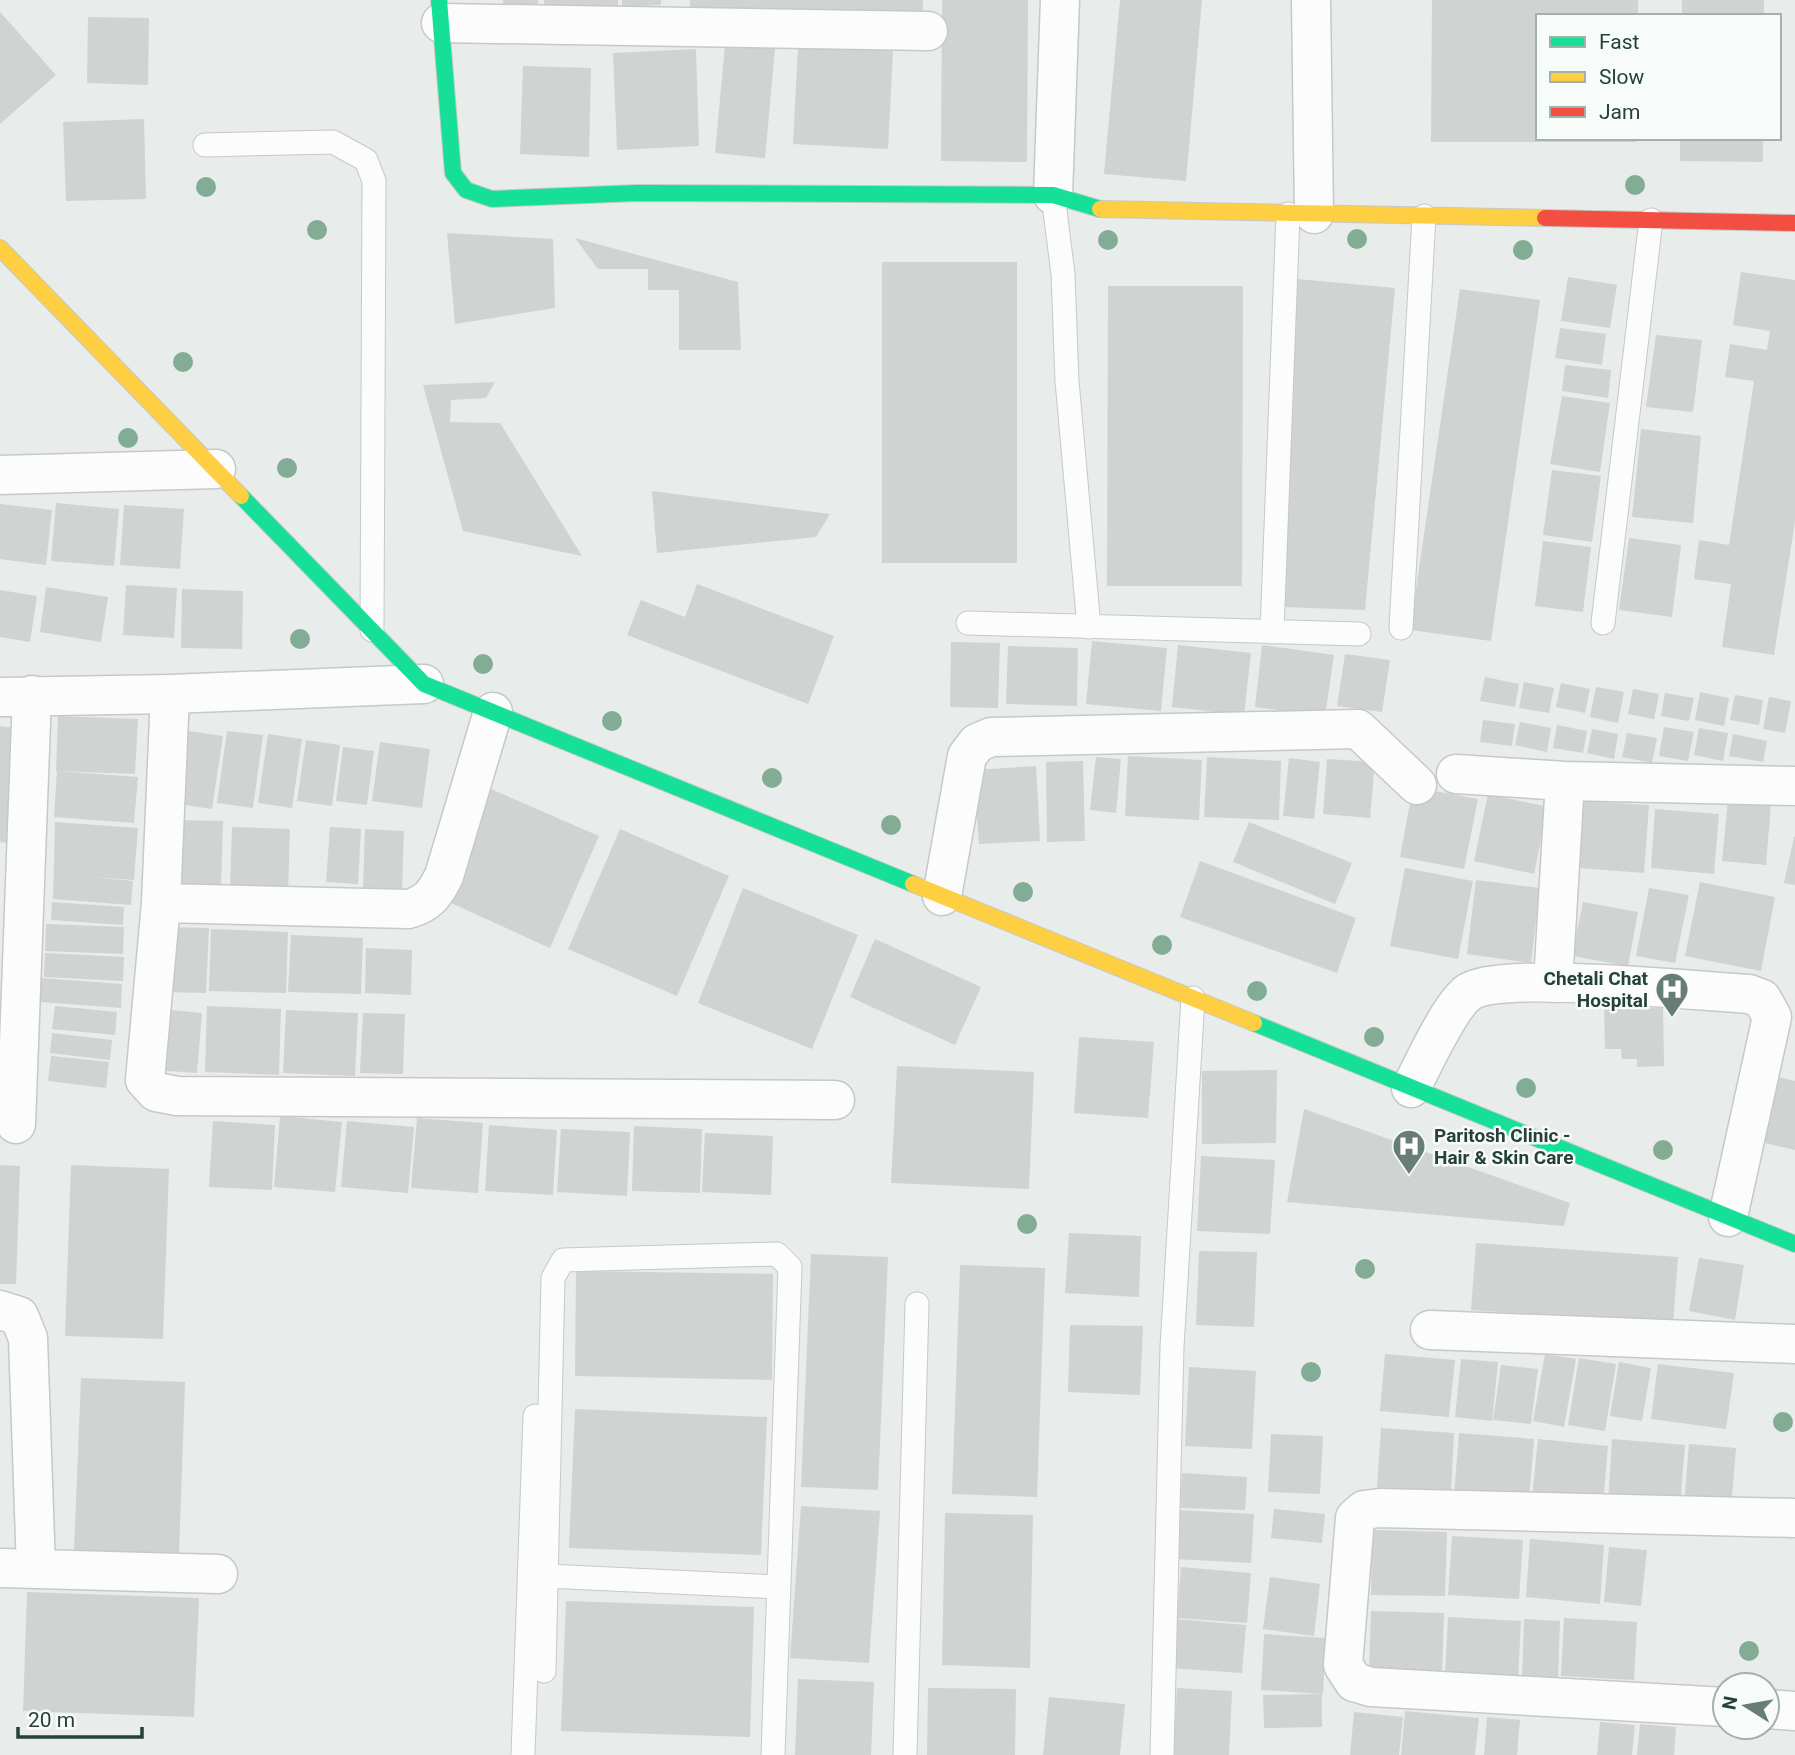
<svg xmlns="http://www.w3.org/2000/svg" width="1795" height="1755" font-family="Roboto,sans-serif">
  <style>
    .building { fill: #cfd3d2 }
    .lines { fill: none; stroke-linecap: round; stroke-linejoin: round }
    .lane-casing { stroke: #c5c9c7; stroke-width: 25 }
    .street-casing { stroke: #c5c9c7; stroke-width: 41 }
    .fast-casing { stroke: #c3cac7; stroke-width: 18 }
    .slow-casing { stroke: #c3cac7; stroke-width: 18 }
    .jam-casing { stroke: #c3cac7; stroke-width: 18 }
    .lane { stroke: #fcfcfc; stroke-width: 23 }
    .street { stroke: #fcfcfc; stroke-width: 38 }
    .fast { stroke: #16e098; stroke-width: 16 }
    .slow { stroke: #ffcf43; stroke-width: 16 }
    .jam { stroke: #f24e42; stroke-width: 16 }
    .tree { fill: #83ac94 }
    .labels { text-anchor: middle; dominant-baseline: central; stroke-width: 5; stroke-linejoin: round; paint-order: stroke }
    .poi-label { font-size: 19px; font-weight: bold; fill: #25413a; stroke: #f7fbf9; text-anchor: end }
  </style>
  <rect width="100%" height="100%" fill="#e8ecea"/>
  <!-- building -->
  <path class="building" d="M503 0H538L539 14 504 17Z
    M544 0H618V10L544 13Z
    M622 0H661V5L622 7Z
    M690 0H923V15L690 12Z
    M942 0H1028L1027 162 941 161Z
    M1120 0H1202L1186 181 1104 174Z
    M1432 0H1638V16H1538V138H1637V142H1431Z
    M1682 0H1764V16H1682Z
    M0 12 56 75 0 124Z
    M88 17 149 18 148 85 87 83Z
    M725 45 775 49 765 158 715 153Z
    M798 47 893 51 888 149 793 144Z
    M696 49 699 146 617 150 613 53Z
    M523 66 591 68 589 157 520 154Z
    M144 119 146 199 66 201 63 122Z
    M1680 138H1763V162L1680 161Z
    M447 233 553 239 555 308 455 324Z
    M575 238 738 282 741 350H679V290H648V269H598Z
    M882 262H1017V563H882Z
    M1741 272 1795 280V522L1774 655 1722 647 1731 584 1694 579 1699 540 1729 545 1754 381 1725 377 1730 344 1767 350 1770 331 1733 325Z
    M1568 277 1617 285 1610 328 1561 321Z
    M1297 279 1395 288 1365 610 1283 607Z
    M1108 286H1243L1242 586H1107Z
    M1460 289 1540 300 1491 641 1410 630Z
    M1560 328 1606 334 1602 365 1555 358Z
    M1656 335 1702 340 1693 412 1646 407Z
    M1565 365 1611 370 1608 398 1562 391Z
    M495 382 486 398 451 400 450 422 500 423 582 556 463 531 423 385Z
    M1562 396 1610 403 1600 472 1550 464Z
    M1641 429 1701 436 1693 523 1632 517Z
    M1552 470 1601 476 1592 542 1543 535Z
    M652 491 830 514 816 537 657 553Z
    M56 503 119 509 114 566 51 561Z
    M0 504 52 510 46 565 0 559Z
    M124 505 184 509 180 569 120 565Z
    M1629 538 1681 545 1672 617 1619 610Z
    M1543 541 1591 547 1583 612 1535 606Z
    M697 584 834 636 808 704 627 635 641 600 685 617Z
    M126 585 177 588 174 638 123 635Z
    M46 587 108 597 101 642 40 632Z
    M182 589 243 591 242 649 181 648Z
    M0 590 37 596 30 642 0 637Z
    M1092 641 1167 648 1161 711 1086 704Z
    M951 642 1000 643 998 708 950 707Z
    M1178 645 1251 653 1244 715 1172 707Z
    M1262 645 1334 655 1325 716 1255 707Z
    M1008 646 1078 648 1077 706 1006 704Z
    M1345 654 1390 660 1382 712 1337 706Z
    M1485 677 1519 684 1515 707 1480 701Z
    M1524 682 1554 688 1549 713 1519 708Z
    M1561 683 1590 689 1585 713 1556 707Z
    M1596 687 1624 692 1618 723 1590 717Z
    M1633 689 1659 694 1654 719 1628 714Z
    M1700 692 1729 698 1724 726 1695 720Z
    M1665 693 1694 698 1689 721 1661 716Z
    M1735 695 1763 700 1759 725 1730 720Z
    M1769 697 1791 701 1785 733 1763 729Z
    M58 716 138 719 135 774 56 771Z
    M1483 720 1515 724 1512 746 1480 742Z
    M1520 722 1551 728 1547 752 1515 745Z
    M1557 725 1587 731 1583 753 1553 748Z
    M0 726 22 729 7 843 0 842Z
    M1664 727 1694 732 1688 761 1659 756Z
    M1699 728 1728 733 1723 761 1694 755Z
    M1592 729 1618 734 1614 759 1587 753Z
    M182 730 223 736 212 809 172 803Z
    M227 731 263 735 253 808 217 803Z
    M1627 733 1657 738 1652 763 1622 757Z
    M268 734 302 739 292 808 258 803Z
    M1733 734 1767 741 1763 762 1729 756Z
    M306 740 340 745 332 806 297 801Z
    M380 742 430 749 422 808 372 801Z
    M343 747 374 751 367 805 336 801Z
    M1128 756 1202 760 1199 820 1125 816Z
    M1096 757 1121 759 1116 813 1090 810Z
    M1207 757 1281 761 1279 820 1204 817Z
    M1289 758 1320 762 1314 819 1283 816Z
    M1327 759 1375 762 1370 818 1323 814Z
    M1083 761 1085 841 1047 842 1046 762Z
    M1036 766 1040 841 979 844 974 770Z
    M57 771 138 777 134 823 54 817Z
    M1413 787 1478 799 1464 869 1400 857Z
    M491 789 599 836 550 948 442 899Z
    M1488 794 1548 807 1534 874 1474 861Z
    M1728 800 1771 804 1766 865 1722 861Z
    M1584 801 1649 805 1644 873 1578 868Z
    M1655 809 1719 814 1714 874 1651 868Z
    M175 820 223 821 221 888 172 886Z
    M55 822 138 828 134 880 93 877 133 881 131 905 53 899Z
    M1249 822 1352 863 1335 904 1233 862Z
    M232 827 290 829 288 891 230 889Z
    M330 827 361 829 358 884 326 882Z
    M365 829 404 831 402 889 363 888Z
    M620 829 729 876 677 996 568 949Z
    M1794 837H1795V885L1784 883Z
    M1200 861 1356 918 1337 973 1180 917Z
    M1405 868 1473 881 1458 959 1390 946Z
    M1476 880 1540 888 1531 963 1467 954Z
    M1700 882 1775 897 1761 971 1685 956Z
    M743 888 858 935 812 1049 698 1003Z
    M1649 888 1689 895 1675 963 1636 956Z
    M52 902 124 907 123 925 51 920Z
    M1583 902 1638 912 1628 966 1572 956Z
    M46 924 124 927 123 954 45 951Z
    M165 927 209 928 206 993 162 992Z
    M211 929 288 932 286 993 209 991Z
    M291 935 363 938 361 994 288 992Z
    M875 939 981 987 955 1045 850 997Z
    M366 948 412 950 411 995 365 993Z
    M45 953 124 957 123 981 44 977Z
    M41 978 122 984 121 1008 40 1002Z
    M55 1006 117 1012 115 1035 52 1029Z
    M207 1006 281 1009 279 1075 205 1072Z
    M1663 1008 1664 1066 1637 1067V1059H1622L1621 1049H1605L1604 1009Z
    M160 1009 202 1013 197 1073 154 1070Z
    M286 1010 358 1013 355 1076 283 1073Z
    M363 1013 405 1014 403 1074 360 1073Z
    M52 1033 112 1040 110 1060 50 1053Z
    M1079 1037 1154 1042 1148 1118 1074 1113Z
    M51 1056 109 1062 106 1088 48 1081Z
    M897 1066 1034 1072 1029 1189 891 1183Z
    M1277 1070 1276 1143 1202 1144V1071Z
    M1779 1077 1795 1081V1150L1765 1143Z
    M1304 1109 1570 1203 1564 1226 1287 1202Z
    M280 1116 342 1122 335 1192 274 1187Z
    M417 1118 483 1123 478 1193 411 1188Z
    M213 1121 275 1125 272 1190 209 1187Z
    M347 1121 414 1127 408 1193 341 1187Z
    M489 1125 557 1130 553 1195 485 1191Z
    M634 1126 702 1129 700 1193 632 1191Z
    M561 1129 630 1132 627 1196 557 1192Z
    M705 1133 773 1136 771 1195 702 1192Z
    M1201 1156 1275 1160 1270 1234 1197 1231Z
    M0 1165 20 1166 16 1284H0Z
    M71 1165 169 1169 163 1339 65 1336Z
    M1069 1233 1141 1236 1139 1297 1065 1293Z
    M1476 1243 1678 1257 1673 1325 1471 1310Z
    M1199 1251 1257 1252 1254 1327 1196 1325Z
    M811 1254 888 1257 878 1490 801 1487Z
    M1699 1258 1744 1265 1735 1320 1689 1311Z
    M960 1265 1045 1268 1037 1497 952 1494Z
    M576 1271 773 1274 772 1380 575 1376Z
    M1070 1325 1143 1326 1140 1395 1068 1392Z
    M1385 1354 1455 1360 1449 1417 1380 1411Z
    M1545 1354 1576 1359 1564 1427 1533 1421Z
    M1579 1358 1616 1364 1605 1431 1568 1425Z
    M1461 1359 1498 1362 1492 1421 1455 1417Z
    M1619 1362 1651 1368 1642 1421 1610 1416Z
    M1658 1364 1734 1373 1726 1429 1651 1419Z
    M1501 1365 1538 1369 1531 1424 1493 1420Z
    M1189 1367 1256 1371 1252 1449 1185 1446Z
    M81 1378 185 1382 179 1555 74 1551Z
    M575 1409 767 1417 761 1555 569 1548Z
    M1381 1428 1454 1433 1451 1493 1377 1488Z
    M1459 1433 1534 1439 1529 1500 1454 1495Z
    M1271 1434 1323 1436 1320 1494 1268 1492Z
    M1538 1439 1608 1446 1603 1505 1532 1498Z
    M1612 1439 1685 1445 1680 1507 1608 1501Z
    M1689 1444 1736 1448 1731 1509 1684 1504Z
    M1182 1473 1247 1477 1245 1510 1180 1508Z
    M801 1506 880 1511 869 1663 790 1658Z
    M1274 1509 1325 1514 1322 1543 1271 1538Z
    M1177 1510 1254 1514 1251 1563 1175 1559Z
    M945 1513 1033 1515 1030 1668 942 1665Z
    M1372 1530 1447 1532 1445 1596 1371 1595Z
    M1452 1536 1523 1540 1519 1599 1448 1595Z
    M1530 1539 1604 1545 1600 1604 1526 1597Z
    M1609 1547 1647 1550 1641 1606 1604 1602Z
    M1181 1567 1251 1573 1247 1623 1177 1618Z
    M1270 1577 1320 1584 1314 1636 1263 1629Z
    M27 1592 199 1598 194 1717 23 1711Z
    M566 1601 754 1607 750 1737 561 1731Z
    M1371 1611 1444 1613 1442 1675 1369 1672Z
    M1448 1617 1521 1621 1518 1679 1445 1675Z
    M1564 1618 1637 1622 1634 1680 1561 1676Z
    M1175 1619 1246 1625 1242 1673 1171 1668Z
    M1524 1619 1560 1621 1558 1679 1522 1678Z
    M1264 1634 1326 1638 1323 1694 1261 1690Z
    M798 1679 874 1682 871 1755H795Z
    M928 1688 1016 1689 1015 1755H927Z
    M1177 1688 1232 1691 1229 1755H1173Z
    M1322 1694V1727L1264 1728 1263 1695Z
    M1049 1697 1125 1704 1120 1755H1043Z
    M1405 1711 1479 1718 1475 1755H1401Z
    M1354 1712 1403 1717 1399 1755H1350Z
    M1487 1717 1520 1720 1517 1755H1484Z
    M1600 1722 1635 1725 1632 1755H1597Z
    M1640 1724 1676 1727 1674 1755H1637Z"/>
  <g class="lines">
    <defs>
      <path id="lane" d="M205 145 333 142 366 160 374 181 372 630
        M1053 195 1063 274 1067 381 1089 627
        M968 623 1359 634
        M1603 623 1651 220
        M1401 628 1424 216
        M1272 632 1288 214
        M547 1576 779 1587
        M544 1671 553 1278 563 1260 777 1254 790 1267 773 1755
        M523 1755 535 1416
        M905 1755 917 1304
        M1162 1755 1172 1347 1193 998"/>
      <path id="street" d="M1311 0 1314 214
        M441 23 928 31
        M1053 195 1060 0
        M0 475 216 469
        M170 694 161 903 145 1080 156 1092 177 1096 835 1100
        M0 697 170 694 424 684
        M1456 774 1565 781 1795 786
        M942 896 967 756 977 743 991 737 1358 729 1417 785
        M161 903 408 909C428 904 435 894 444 876L493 712
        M1553 983 1565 781
        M1411 1088C1423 1065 1450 1005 1469 992 1501 971 1699 991 1749 994L1762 999 1772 1017 1728 1217
        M16 1124 32 695
        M0 1310 19 1316 28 1338 36 1568
        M1430 1330 1795 1344
        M0 1568 218 1574
        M1725 1707 1371 1687 1354 1682 1343 1665 1355 1518 1364 1510 1380 1508 1795 1518
        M1767 1709 1795 1711"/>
      <path id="fast" d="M439 0 453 173 466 190 492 199 637 193 1053 195 1100 209
        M241 496 424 684 913 884
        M1254 1023 1795 1244"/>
      <path id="slow" d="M1100 209 1545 218
        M0 248 241 496
        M913 884 1254 1023"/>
      <path id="jam" d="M1545 218 1795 223"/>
    </defs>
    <!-- lane casing -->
    <use href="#lane" class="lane-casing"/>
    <!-- street casing -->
    <use href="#street" class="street-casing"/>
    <!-- fast casing -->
    <use href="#fast" class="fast-casing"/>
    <!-- slow casing -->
    <use href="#slow" class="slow-casing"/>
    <!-- jam casing -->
    <use href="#jam" class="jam-casing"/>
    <!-- lane -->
    <use href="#lane" class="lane"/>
    <!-- street -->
    <use href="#street" class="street"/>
    <!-- fast -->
    <use href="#fast" class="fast"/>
    <!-- slow -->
    <use href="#slow" class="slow"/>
    <!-- jam -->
    <use href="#jam" class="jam"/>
  </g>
  <!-- trees -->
  <g class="tree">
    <circle cx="1635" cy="185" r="10"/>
    <circle cx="206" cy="187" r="10"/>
    <circle cx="317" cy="230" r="10"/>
    <circle cx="1357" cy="239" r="10"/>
    <circle cx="1108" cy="240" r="10"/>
    <circle cx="1523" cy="250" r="10"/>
    <circle cx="183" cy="362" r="10"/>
    <circle cx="128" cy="438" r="10"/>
    <circle cx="287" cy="468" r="10"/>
    <circle cx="300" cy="639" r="10"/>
    <circle cx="483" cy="664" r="10"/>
    <circle cx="612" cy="721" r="10"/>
    <circle cx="772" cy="778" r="10"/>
    <circle cx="891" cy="825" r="10"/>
    <circle cx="1023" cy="892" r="10"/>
    <circle cx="1162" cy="945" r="10"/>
    <circle cx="1257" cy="991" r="10"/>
    <circle cx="1374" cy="1037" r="10"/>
    <circle cx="1526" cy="1088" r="10"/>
    <circle cx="1663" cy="1150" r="10"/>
    <circle cx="1027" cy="1224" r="10"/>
    <circle cx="1365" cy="1269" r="10"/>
    <circle cx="1311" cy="1372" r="10"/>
    <circle cx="1783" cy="1422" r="10"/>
    <circle cx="1749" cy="1651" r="10"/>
  </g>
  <!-- icons -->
  <defs>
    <symbol id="hospital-pin" viewBox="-11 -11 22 30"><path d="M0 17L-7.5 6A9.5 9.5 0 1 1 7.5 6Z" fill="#697d78" stroke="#f7fbf9"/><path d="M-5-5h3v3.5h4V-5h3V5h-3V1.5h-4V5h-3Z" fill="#fff"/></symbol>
  </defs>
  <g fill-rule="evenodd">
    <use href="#hospital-pin" x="1653" y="970" width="38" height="52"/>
    <use href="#hospital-pin" x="1390" y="1127" width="38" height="52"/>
  </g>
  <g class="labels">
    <!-- poi labels -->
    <g class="poi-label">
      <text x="1648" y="978">Chetali Chat<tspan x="1648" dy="22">Hospital</tspan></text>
      <text x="1434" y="1135" text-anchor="start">Paritosh Clinic -<tspan x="1434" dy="22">Hair &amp; Skin Care</tspan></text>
    </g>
  </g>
  <!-- legend -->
  <rect x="1536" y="14" width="245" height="126" fill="#f7fbf9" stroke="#a3b1ad" stroke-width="2"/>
  <rect x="1550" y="37" width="35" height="10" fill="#16e098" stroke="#a3b1ad" stroke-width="2"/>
  <text x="1599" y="49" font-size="21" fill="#25413a">Fast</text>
  <rect x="1550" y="72" width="35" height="10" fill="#ffcf43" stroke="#a3b1ad" stroke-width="2"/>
  <text x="1599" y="84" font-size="21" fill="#25413a">Slow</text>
  <rect x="1550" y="107" width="35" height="10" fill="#f24e42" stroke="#a3b1ad" stroke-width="2"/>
  <text x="1599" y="119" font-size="21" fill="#25413a">Jam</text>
  <!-- north arrow -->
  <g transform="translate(1746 1706) rotate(281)"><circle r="33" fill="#f7fbf9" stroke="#a3b1ad" stroke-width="2"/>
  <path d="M0-5L12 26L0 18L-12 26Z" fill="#697d78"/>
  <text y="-10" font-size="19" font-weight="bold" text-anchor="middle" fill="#25413a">N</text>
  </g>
  <!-- scale -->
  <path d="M18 1727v10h124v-10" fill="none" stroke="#25413a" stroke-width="3.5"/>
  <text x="28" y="1727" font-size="21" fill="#25413a" stroke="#f7fbf9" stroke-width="5" paint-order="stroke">20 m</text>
</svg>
